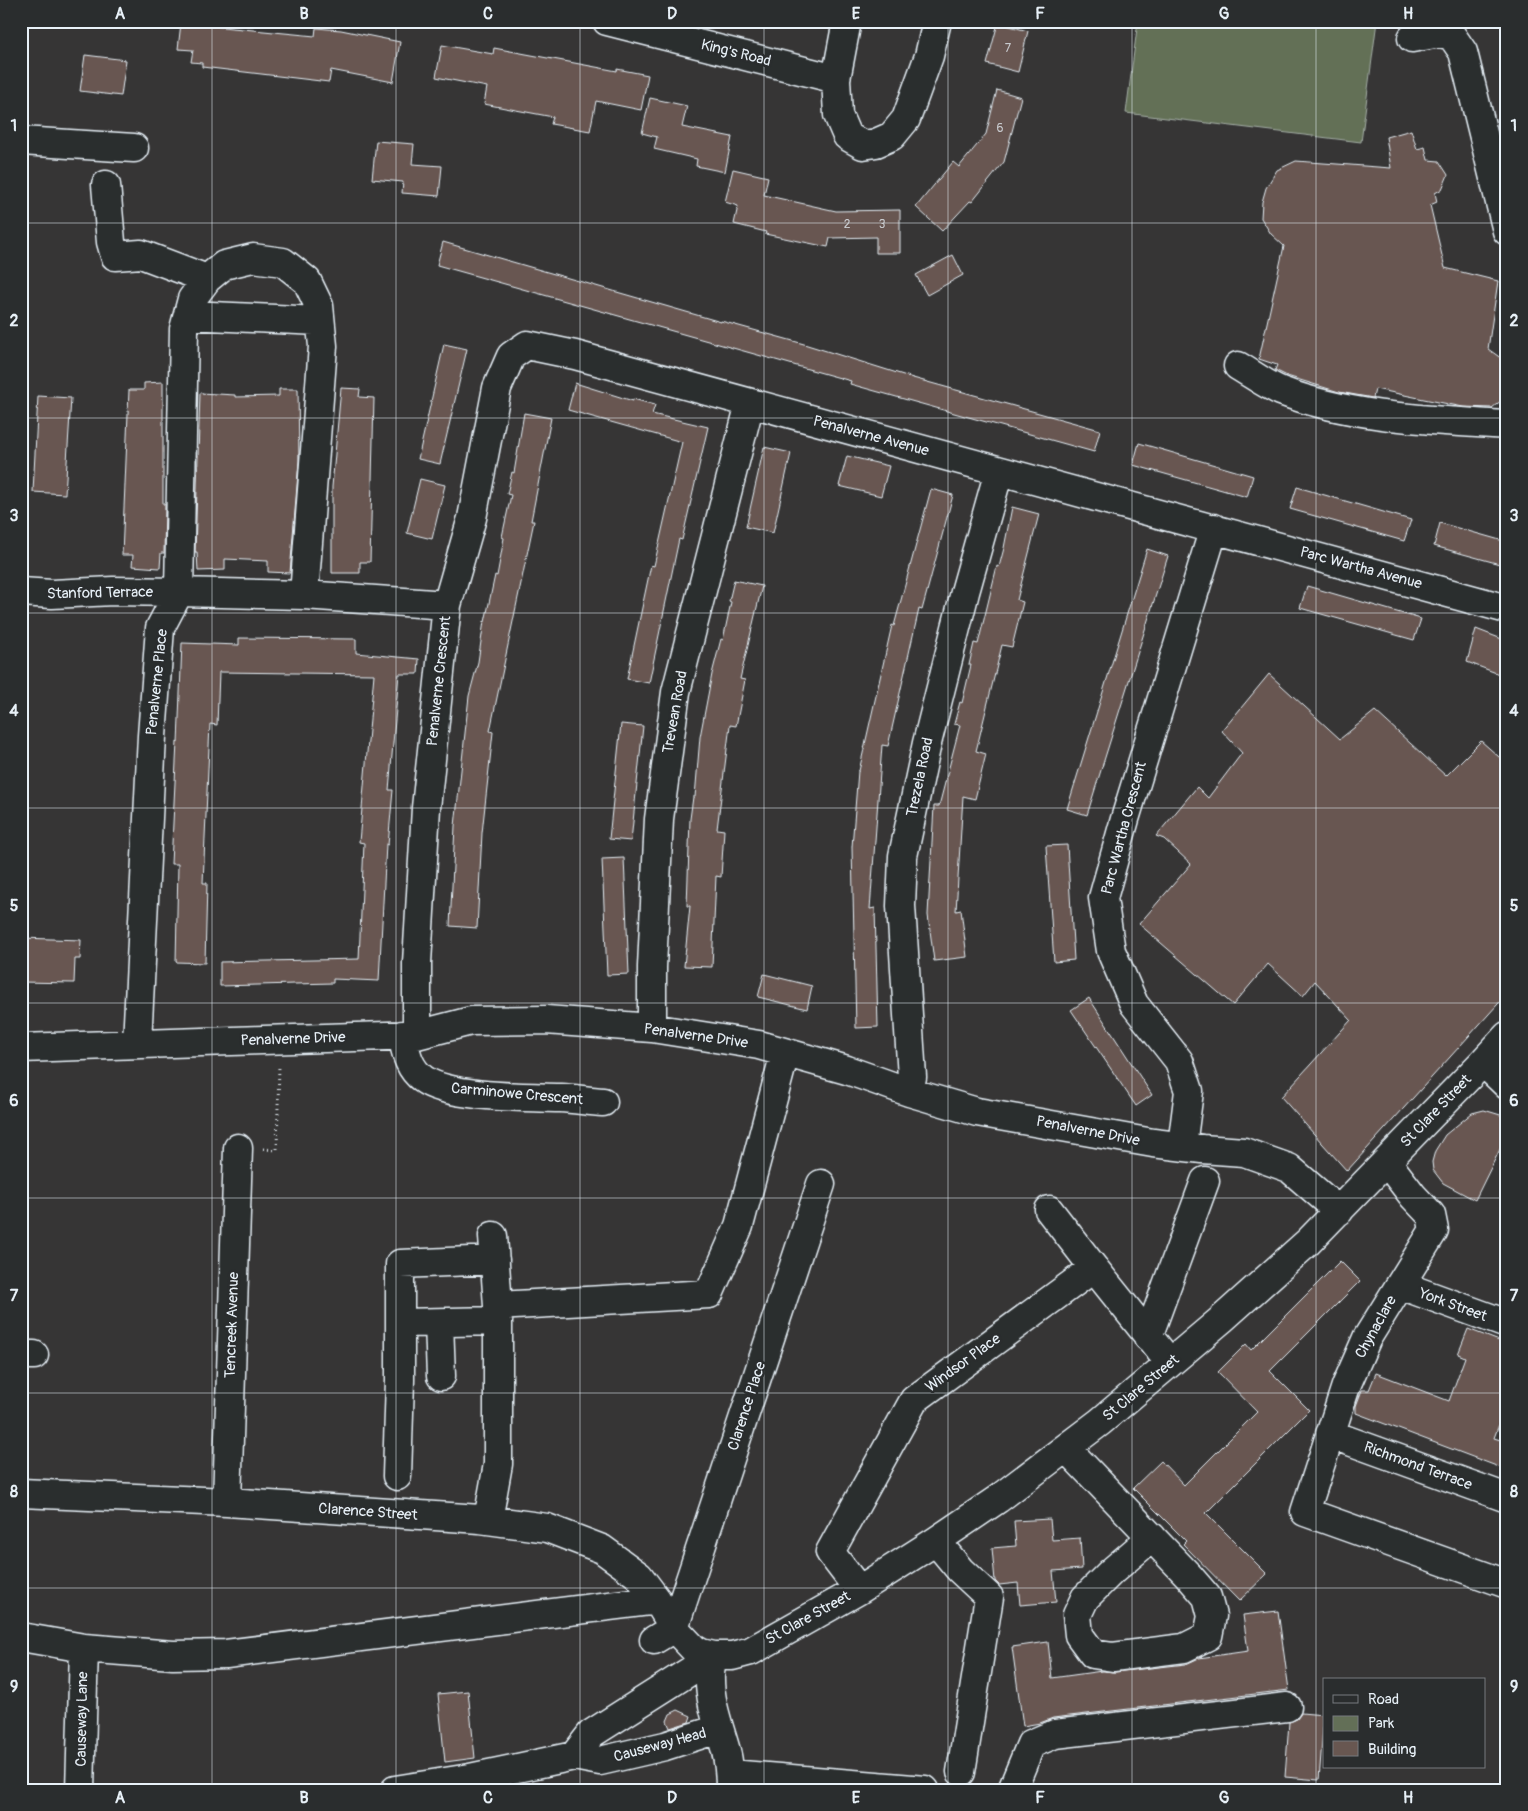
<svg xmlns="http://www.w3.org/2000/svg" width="1528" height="1811" font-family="Pangolin,sans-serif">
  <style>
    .green { fill: #636f57; stroke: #a6b0a8 }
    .building { fill: #685751; stroke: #e8f1f8 }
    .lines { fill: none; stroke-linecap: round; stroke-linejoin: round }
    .minor-casing { stroke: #e8f1f8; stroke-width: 31 }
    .path { stroke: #e8f1f8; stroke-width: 3; stroke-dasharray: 1 4; stroke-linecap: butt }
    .minor { stroke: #2a2d2e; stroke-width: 28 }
    .grid { fill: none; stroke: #e8f1f8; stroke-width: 1; stroke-opacity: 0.55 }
    .labels { text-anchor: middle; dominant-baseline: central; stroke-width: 5; stroke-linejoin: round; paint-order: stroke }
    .number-label { font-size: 12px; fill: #c8cace }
    .street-label { font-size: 15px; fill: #e8f1f8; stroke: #2a2d2e }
    .neatline { fill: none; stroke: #e8f1f8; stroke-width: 2 }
    .grid-label { font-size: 16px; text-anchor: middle; font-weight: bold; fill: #e8f1f8 }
  </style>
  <rect width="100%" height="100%" fill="#363535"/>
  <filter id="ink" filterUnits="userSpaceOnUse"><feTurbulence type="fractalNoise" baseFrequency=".02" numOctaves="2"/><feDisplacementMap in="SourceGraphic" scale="10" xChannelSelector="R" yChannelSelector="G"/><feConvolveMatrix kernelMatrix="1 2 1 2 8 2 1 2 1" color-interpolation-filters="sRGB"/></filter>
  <g filter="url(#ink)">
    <!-- green -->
    <path class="green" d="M1138 21H1377L1361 142 1126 113Z"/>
    <!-- building -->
    <path class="building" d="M181 23 315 36 316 28 341 30 400 42 393 82 331 70 329 82 202 67V63L191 62 193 50 178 49Z
      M998 23 1028 31 1018 72 987 64Z
      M442 45 493 54 494 48 617 71V69L648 75 641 110 596 101 590 131 551 124 553 117 484 104 487 87 436 77Z
      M85 55 126 60 121 96 80 91Z
      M997 90 1021 97 1004 162 972 202 970 201 942 231 916 207 953 162 959 167 986 134Z
      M650 98 687 106 682 127 732 137 725 172 696 166 697 159 654 149 657 137 642 133Z
      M1411 130 1417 149 1425 147 1428 160 1439 161 1448 175 1442 189 1435 193 1437 202 1430 205 1445 268 1498 281 1488 349 1505 361 1507 366V391L1502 400 1492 408 1463 407 1375 389 1373 398 1339 392 1287 376 1275 370 1277 365 1259 359 1284 246 1271 234 1261 218 1262 202 1266 188 1277 170 1296 161 1391 168 1386 137Z
      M376 141 414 144 412 164 442 166 439 196 402 193 403 182 372 179Z
      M733 169 768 177 764 195 836 211 900 210V253H876V237L830 238 828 247 765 234 766 232 734 224 738 206 725 202Z
      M443 242 721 322V321L804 344 913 378 1100 430 1094 452 850 384 851 381 797 366 437 265Z
      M953 255 963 275 927 295 916 275Z
      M444 344 467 349 440 464 418 459Z
      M163 382V504H165L164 553H161L160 568 132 566 133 555H122L129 390H144V383Z
      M575 383 633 401V399L655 405 652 414 708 427 682 540 679 539 649 683 627 679 651 565 654 566 682 442 568 410Z
      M341 388 360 389 359 397 374 398 370 562H360V573H332V487Z
      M279 389H298L299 461 290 573 268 572V561L225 559V570L198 571 197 552H195L200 393 235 395V397L279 396Z
      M38 396 71 398 65 494 33 492Z
      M524 413 551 418 531 521H534L490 731 493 732 482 833 477 928 450 926 455 826 469 696 478 662 484 621 485 622 495 575 497 576 504 538 502 537 511 495 507 494 512 472 514 473Z
      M1139 443 1253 476 1247 497 1133 465Z
      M764 447 791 453 773 533 746 527Z
      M847 456 889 466 881 496 839 486Z
      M420 479 445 485 432 539 407 533Z
      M1297 487 1411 520 1404 541 1290 509Z
      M931 489 953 495 922 610 919 609 888 746 882 745 870 909 875 908 878 1027 856 1028 852 847 858 771H859L892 625 894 626Z
      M1012 507 1039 514 1017 600 1023 602 1012 647 1002 645 976 751 986 754 975 799 963 796 956 911 961 910 967 957 934 961 928 915 934 806H939L960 725 954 724 960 702 962 703 971 665H969L974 643 978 644 997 566 999 567 1004 548Z
      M1440 523 1507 542V566L1434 546Z
      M1147 549 1168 556 1087 815 1067 809Z
      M734 580 762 586 740 679 745 680 736 726 730 725 717 829 724 830 721 877 716 876 712 967 684 966 690 906H687L690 819 693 797H695L700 737 712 674 721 639 723 640 731 602 729 601Z
      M1307 586 1421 619 1414 640 1300 608Z
      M1476 629 1507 641V677L1467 662Z
      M239 638 356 639V653L419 659 418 674H399L389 790H393L388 845 386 844 379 981 333 979V983L220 986V962L359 959 364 843 359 842 374 674 219 672 217 725 210 724 203 883H207L205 963 176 962 178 864H171L177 742 178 743 182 643 239 645Z
      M1269 674 1340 739 1375 711 1446 776 1481 741 1507 764V994L1347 1171 1281 1097 1351 1020 1315 981 1303 996 1268 964 1233 1005 1139 924 1191 864 1164 839 1156 836 1197 787 1208 798 1242 753 1222 731Z
      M621 724 643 726 631 841 609 839Z
      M1067 845 1074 960 1054 962 1046 846Z
      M624 858 629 974 607 975 602 859Z
      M21 938 81 940 80 959H75L74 983 21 982Z
      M764 974 812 986 807 1009 758 997Z
      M1089 998 1152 1095 1136 1106 1071 1010Z
      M1484 1110 1507 1117V1135L1475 1200 1443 1183 1433 1170 1432 1162 1435 1151 1445 1135 1472 1113Z
      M1340 1261 1360 1281 1270 1371 1309 1410 1206 1513 1267 1574 1239 1601 1183 1544 1186 1541 1133 1488 1161 1461 1184 1485 1257 1412 1218 1372 1246 1344 1251 1350Z
      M1468 1329 1507 1344V1403L1494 1438 1507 1442V1470L1356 1413V1406L1362 1390H1369L1376 1373 1449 1401 1465 1357 1458 1354Z
      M1050 1519 1052 1540 1080 1538 1082 1569 1053 1571 1056 1602 1020 1605 1018 1583 999 1585 995 1581 992 1548 1016 1546 1014 1521Z
      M1278 1611 1289 1690 1053 1718 1040 1723 1023 1726 1012 1647 1048 1642 1052 1678 1102 1671 1115 1672 1186 1664 1199 1658 1248 1651 1243 1615Z
      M468 1691 475 1758 445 1762 438 1694Z
      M678 1710 691 1716 689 1722 670 1728 667 1721 670 1714Z
      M1301 1713 1324 1715 1319 1780 1285 1777 1289 1722 1297 1719Z"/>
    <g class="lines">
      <defs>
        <path id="minor" d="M607 21 836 79
          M847 21 836 79 838 115 847 136 863 145 876 143 892 136 906 119 929 56 937 21
          M1412 38 1440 33 1452 36 1463 52 1507 231
          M21 141 134 148
          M106 185 111 242 115 256 141 254 207 279
          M188 315 320 321
          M1238 366C1252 374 1266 385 1281 391 1352 418 1432 420 1507 425
          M21 592 52 594 113 591 179 592 184 329 192 299 207 279 224 265 253 258 283 262 307 281 319 306 323 346 304 595
          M652 1028V967L659 819 676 692 750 403
          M402 1035C406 1052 408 1068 423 1079 448 1098 529 1097 561 1098 575 1099 589 1101 603 1102
          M417 1035V963L426 808 447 605 472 518 497 388 511 356 527 345 575 355 1507 609
          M137 1043 152 736 160 628 179 592 304 595 447 605
          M21 1048 417 1035 471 1021 546 1020 652 1028 759 1045 847 1070 909 1092 977 1112 1153 1143 1202 1149 1244 1152 1289 1168 1339 1211
          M1483 1062 1507 1085
          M909 1092 912 1077 901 906 903 856 927 743 965 592 999 471
          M1182 1146 1189 1091 1179 1061 1134 1004 1111 951 1103 898 1125 819 1214 528
          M1387 1162 1413 1196 1431 1215 1434 1230 1367 1338 1346 1386 1305 1512 1507 1584
          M1049 1210 1094 1268
          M493 1236 498 1306
          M1400 1285 1507 1324
          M400 1323 498 1321
          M439 1323 441 1376
          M1148 1337 1205 1181
          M21 1355H34
          M1330 1434 1507 1498
          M1066 1448 1188 1575 1207 1597 1212 1616 1208 1636 1184 1648 1113 1657 1093 1654 1079 1635 1077 1615 1085 1598 1111 1572 1152 1537
          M397 1476 400 1380V1264L495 1260
          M21 1493 227 1502 480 1519 547 1528 602 1549 639 1576 657 1600 674 1628 694 1649 701 1653 714 1656H732L751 1651 859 1590 936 1541 998 1499 1100 1422 1222 1319 1308 1242 1483 1062 1507 1036
          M227 1502 238 1148
          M488 1520 498 1464V1306L709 1294 739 1226 785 1053
          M936 1541 960 1570 989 1597 961 1772
          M859 1590 830 1552 914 1400 1094 1268 1170 1363
          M674 1628 821 1184
          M21 1637 84 1648 173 1655 226 1654 657 1600
          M654 1640 674 1628
          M714 1656C712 1662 710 1669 710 1675 709 1701 719 1726 726 1751 729 1763 730 1777 730 1790
          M574 1756 591 1734 714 1656
          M730 1774 925 1790
          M80 1790 84 1648
          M395 1790 470 1778 574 1756 600 1761 665 1746 718 1729
          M1012 1790 1031 1744 1055 1734 1287 1707"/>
      </defs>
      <!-- minor casing -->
      <use href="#minor" class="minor-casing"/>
      <!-- path -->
      <path class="path" d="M263 1149 277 1150 279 1065"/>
      <!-- minor -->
      <use href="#minor" class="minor"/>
    </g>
  </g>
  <!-- grid -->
  <path class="grid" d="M212 21V1790M396 21V1790M580 21V1790M764 21V1790M948 21V1790M1132 21V1790M1316 21V1790M21 223H1507M21 418H1507M21 613H1507M21 808H1507M21 1003H1507M21 1198H1507M21 1393H1507M21 1588H1507"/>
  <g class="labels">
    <!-- number labels -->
    <g class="number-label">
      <text x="1008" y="48">7</text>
      <text x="1000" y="128">6</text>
      <text x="847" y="224">2</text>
      <text x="882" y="224">3</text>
    </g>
    <!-- street labels -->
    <g class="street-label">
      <text transform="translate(736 53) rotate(14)">King's Road</text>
      <text transform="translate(871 436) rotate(15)">Penalverne Avenue</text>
      <text transform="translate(1361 568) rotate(15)">Parc Wartha Avenue</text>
      <text transform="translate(100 593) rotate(-1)">Stanford Terrace</text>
      <text transform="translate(439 681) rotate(-84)">Penalverne Crescent</text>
      <text transform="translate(157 682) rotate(-84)">Penalverne Place</text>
      <text transform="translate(675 712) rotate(-80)">Trevean Road</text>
      <text transform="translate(920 777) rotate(-78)">Trezela Road</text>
      <text transform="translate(1124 828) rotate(-75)">Parc Wartha Crescent</text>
      <text transform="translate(696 1036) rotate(8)">Penalverne Drive</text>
      <text transform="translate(293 1039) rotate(-2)">Penalverne Drive</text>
      <text transform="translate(517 1094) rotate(5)">Carminowe Crescent</text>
      <text transform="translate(1436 1111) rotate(-46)">St Clare Street</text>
      <text transform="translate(1088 1131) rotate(11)">Penalverne Drive</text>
      <text transform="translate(1453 1305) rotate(20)">York Street</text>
      <text transform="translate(232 1325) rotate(-88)">Tencreek Avenue</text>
      <text transform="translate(1376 1327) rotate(-61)">Chynaclare</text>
      <text transform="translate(963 1363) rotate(-36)">Windsor Place</text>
      <text transform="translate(1141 1388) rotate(-40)">St Clare Street</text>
      <text transform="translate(747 1406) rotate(-72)">Clarence Place</text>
      <text transform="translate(1418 1466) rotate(20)">Richmond Terrace</text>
      <text transform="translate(368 1512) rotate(4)">Clarence Street</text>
      <text transform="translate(808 1618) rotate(-29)">St Clare Street</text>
      <text transform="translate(82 1719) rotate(-89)">Causeway Lane</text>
      <text transform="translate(660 1745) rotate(-15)">Causeway Head</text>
    </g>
  </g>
  <!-- margin -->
  <rect width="1528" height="1811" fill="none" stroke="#2a2d2e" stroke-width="55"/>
  <!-- legend -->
  <rect x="1323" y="1678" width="162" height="90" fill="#2a2d2e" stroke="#767b7f"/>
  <rect x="1333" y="1695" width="25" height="8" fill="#2a2d2e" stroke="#767b7f"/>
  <text x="1368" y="1704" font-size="15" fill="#e8f1f8">Road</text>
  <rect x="1333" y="1716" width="25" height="15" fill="#636f57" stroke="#767b7f"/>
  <text x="1368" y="1728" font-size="15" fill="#e8f1f8">Park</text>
  <rect x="1333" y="1741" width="25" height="15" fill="#685751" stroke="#767b7f"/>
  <text x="1368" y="1754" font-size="15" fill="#e8f1f8">Building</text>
  <rect x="28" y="28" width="1472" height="1756" class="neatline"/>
  <g class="grid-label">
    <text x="120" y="19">A</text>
    <text x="304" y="19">B</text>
    <text x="488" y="19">C</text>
    <text x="672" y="19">D</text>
    <text x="856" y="19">E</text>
    <text x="1040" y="19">F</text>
    <text x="1224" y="19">G</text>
    <text x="1408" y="19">H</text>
    <text x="14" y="131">1</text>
    <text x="1514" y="131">1</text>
    <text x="14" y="326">2</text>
    <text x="1514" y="326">2</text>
    <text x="14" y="521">3</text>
    <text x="1514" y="521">3</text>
    <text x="14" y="716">4</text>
    <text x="1514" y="716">4</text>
    <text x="14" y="911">5</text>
    <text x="1514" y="911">5</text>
    <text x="14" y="1106">6</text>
    <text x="1514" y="1106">6</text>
    <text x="14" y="1301">7</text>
    <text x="1514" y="1301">7</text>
    <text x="14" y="1497">8</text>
    <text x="1514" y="1497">8</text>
    <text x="14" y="1692">9</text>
    <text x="1514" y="1692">9</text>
    <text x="120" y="1803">A</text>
    <text x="304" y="1803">B</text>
    <text x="488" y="1803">C</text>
    <text x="672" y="1803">D</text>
    <text x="856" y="1803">E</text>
    <text x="1040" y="1803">F</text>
    <text x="1224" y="1803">G</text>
    <text x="1408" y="1803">H</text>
  </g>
</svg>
